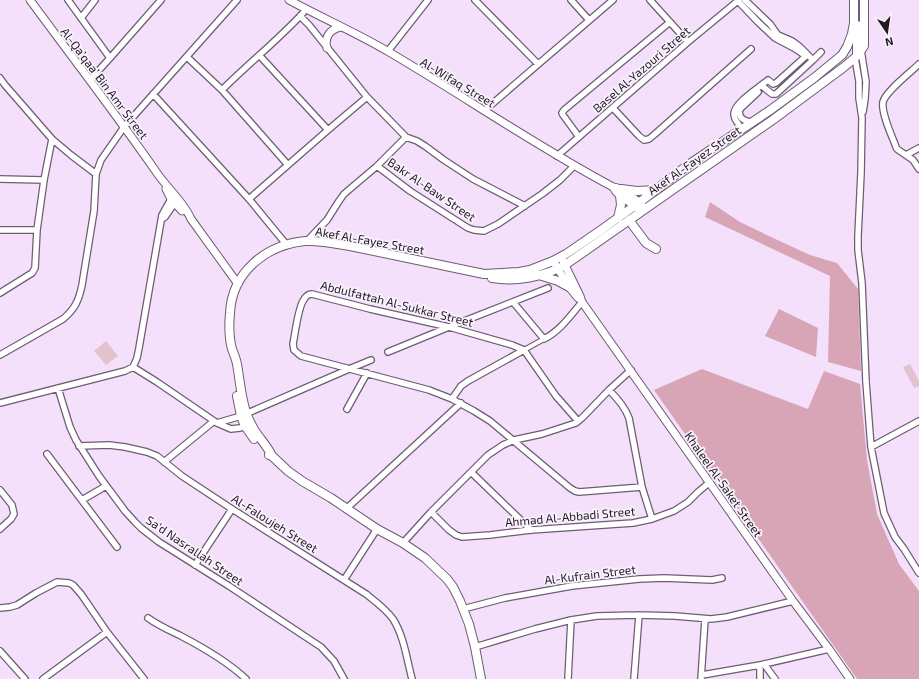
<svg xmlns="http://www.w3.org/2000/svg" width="919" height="679" font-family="'Exo 2',sans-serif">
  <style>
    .green { fill: #e2c3cd }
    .forest { fill: #d7a5b6 }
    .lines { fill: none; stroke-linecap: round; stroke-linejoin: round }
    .pedestrian-casing { stroke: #6d5c73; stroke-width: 6 }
    .minor-casing { stroke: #6d5c73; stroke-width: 8 }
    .tertiary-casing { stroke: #6d5c73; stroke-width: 9 }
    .secondary-casing { stroke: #6d5c73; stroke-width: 10 }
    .pedestrian { stroke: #fff; stroke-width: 4 }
    .minor { stroke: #fff; stroke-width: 5.5 }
    .tertiary { stroke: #fff; stroke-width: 7 }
    .secondary { stroke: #fff; stroke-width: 8 }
    .labels { text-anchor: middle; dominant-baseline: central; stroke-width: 3.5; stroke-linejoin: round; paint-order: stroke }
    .street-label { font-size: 12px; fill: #201923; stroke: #faf2fc }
  </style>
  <rect width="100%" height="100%" fill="#f4e0fa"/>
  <!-- green -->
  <path class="green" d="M106 341 118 356 106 365 94 351Z
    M910 364 919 381V386L914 388 903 367Z"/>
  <!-- forest -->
  <path class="forest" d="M710 202 740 222 771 237 810 255 837 263 858 289 861 371 828 362 830 276 705 217Z
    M779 309 818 328 816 357 765 336Z
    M702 369 808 409 824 371 860 384 867 460 877 514 899 564 919 591V679H857L654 390Z"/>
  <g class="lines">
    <defs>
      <path id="pedestrian" d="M524 350 544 339"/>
      <path id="minor" d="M68 0 110 58
        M475 0 538 64
        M571 0 589 20
        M650 0 688 42
        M745 0 770 24 778 35 792 41 800 47 807 54
        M738 1 758 22 775 38 794 48 806 56
        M300 16 309 25 367 97 406 137 417 141 425 146 444 160 473 179 525 206
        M81 18 95 0
        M861 50 866 82 865 99 863 112
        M388 51 428 0
        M260 56 328 130
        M187 57 222 90 288 165
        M855 58 859 81V98L862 118 861 173 858 236V250L862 283 866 382 871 447 884 513 895 537 904 549 919 573
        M813 60 821 52
        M919 64C911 72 885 92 883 102 881 113 892 136 896 147L897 149 913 160 919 169
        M0 78 5 85 52 139 71 155 96 174
        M90 80 110 58 161 0
        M222 90C248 64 277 41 303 13
        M153 94 249 199 286 244
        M613 108 639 136 644 140 649 139 655 134 751 49
        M485 110 613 0
        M753 122C746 122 739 119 739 111L741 108 758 92
        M737 132C743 123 735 124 734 115 732 104 760 87 768 80L773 84 776 83 806 56H809L813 60 776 94H772L762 86
        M579 137 563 115 562 113 564 110 670 22
        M906 155 919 148
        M557 156 688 42 739 0
        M377 166 410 191 468 228 474 230 484 231 498 224 542 194 560 180 574 166
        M0 179 44 180
        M249 199 328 130 367 97
        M162 219 165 217 176 201
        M0 230H37
        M307 241 327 220 339 201 344 194 377 166 406 137
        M0 293 32 273 35 268 37 230 44 180 52 139
        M513 302 544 339C560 331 570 316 582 302
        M388 352 449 327 548 288
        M0 355 63 319C75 309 79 300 82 285L94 211 96 174 101 160 124 127 237 0
        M133 367 137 358 139 348 162 215 171 199 173 196
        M133 367 157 382 217 423 231 429 240 428 248 425
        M58 388 70 427 76 440 99 476 125 511 135 522 141 528 159 542 229 586 321 647 334 661 344 679
        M609 390C617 398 625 407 629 418L642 487 652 519
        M452 399 461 386 468 381 524 350
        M0 403 125 371 133 367
        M347 409 367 373
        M578 421 556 396 524 350 512 345 449 327 370 309 312 294C308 294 305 297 303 301 298 309 295 334 293 344L294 350 301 356 429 390 452 399 474 411 490 421 570 488 575 491 579 492 642 487
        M217 423 241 416 349 369 371 360
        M79 446 109 445 125 447 147 452 157 456 182 476 232 509 366 594C375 601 386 609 393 619 404 636 407 660 412 679
        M871 447 919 421
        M47 454 117 547
        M164 462 214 421
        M471 472 531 530
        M0 490 12 505 14 514 11 519 0 529
        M82 500 106 486
        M346 509 461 403
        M431 512 449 530 456 535 462 537 490 535 531 530 633 523 652 519 674 511 688 502 698 492 710 482
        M403 543 431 512 488 455 503 445 514 440 542 434 576 423 582 418 609 390 631 370
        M195 565 232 509
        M344 580 377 529
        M0 608 10 607 17 605 36 593 57 582 69 583 73 585 81 594 107 632 144 679
        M463 609 505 598 572 586 639 579 664 578 712 580 722 578
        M148 618C159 626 169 630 181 636 204 648 227 661 246 679
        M475 647 535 629 571 620 597 616 639 615 675 616 711 619 727 617 793 601
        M0 651 25 679
        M764 664 775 679
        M702 675 760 665 829 649
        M43 679 107 632
        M568 679 571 620
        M634 679 639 615
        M701 679 705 619
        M760 679V665"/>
      <path id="tertiary" d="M30 0C72 57 116 114 157 173 167 188 184 202 191 219L238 284
        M289 0C322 18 357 33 389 52 464 96 536 146 613 187 624 188 638 201 645 209
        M327 48C324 37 330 29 341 27
        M613 187C618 198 631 201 638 209
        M166 189 171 199 182 211
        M561 257 580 296 582 302 793 601 829 649 850 679
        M555 264 569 287 578 298"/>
      <path id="secondary" d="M857 56V25
        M621 189 637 191 656 190
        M618 218 621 205 620 195
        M629 220 646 243 656 249
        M539 275 558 281 569 287
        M492 278C516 282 543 277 565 265L774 119 844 67 857 56 864 46V0
        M237 396 241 416 245 426 254 439
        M269 455 272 456 288 471 302 481 331 498 377 529 403 543 425 558 447 579 453 587 460 601 469 624 475 647 481 679
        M272 456C268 447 261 440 255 431 252 426 249 420 247 415 241 399 240 381 237 364 236 359 234 354 232 349 229 338 229 324 230 313 232 272 266 245 305 241 319 240 336 244 350 246L484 274 519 272 530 270 553 261 566 254 601 230 640 202 688 165 769 111 814 78 842 55 847 47 852 34 854 23V0"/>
    </defs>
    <!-- pedestrian casing -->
    <use href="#pedestrian" class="pedestrian-casing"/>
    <!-- minor casing -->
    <use href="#minor" class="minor-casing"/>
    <!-- tertiary casing -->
    <use href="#tertiary" class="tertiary-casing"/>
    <!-- secondary casing -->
    <use href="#secondary" class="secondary-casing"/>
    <!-- pedestrian -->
    <use href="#pedestrian" class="pedestrian"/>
    <!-- minor -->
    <use href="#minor" class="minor"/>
    <!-- tertiary -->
    <use href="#tertiary" class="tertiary"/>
    <!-- secondary -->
    <use href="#secondary" class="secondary"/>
  </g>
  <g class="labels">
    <!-- street labels -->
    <g class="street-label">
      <text transform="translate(641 69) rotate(-41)">Basel Al-Yazouri Street</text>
      <text transform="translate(458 82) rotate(31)">Al-Wifaq Street</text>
      <text transform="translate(105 83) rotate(53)">Al-Qa’qaa’ Bin Amr Street</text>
      <text transform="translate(694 160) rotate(-35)">Akef Al-Fayez Street</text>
      <text transform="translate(432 189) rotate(34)">Bakr Al-Baw Street</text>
      <text transform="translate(370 240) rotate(10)">Akef Al-Fayez Street</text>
      <text transform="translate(397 303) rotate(14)">Abdulfattah Al-Sukkar Street</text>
      <text transform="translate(724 484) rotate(55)">Khaleel Al-Saket Street</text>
      <text transform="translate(570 516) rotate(-5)">Ahmad Al-Abbadi Street</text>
      <text transform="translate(275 523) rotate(32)">Al-Faloujeh Street</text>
      <text transform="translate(195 550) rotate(34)">Sa'd Nasrallah Street</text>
      <text transform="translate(590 574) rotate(-7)">Al-Kufrain Street</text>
    </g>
  </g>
  <!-- north arrow -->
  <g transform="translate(887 32) rotate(167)" stroke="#faf2fc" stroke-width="3" paint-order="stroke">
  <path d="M0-3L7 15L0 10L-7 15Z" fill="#201923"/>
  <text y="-6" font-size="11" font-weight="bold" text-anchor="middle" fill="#201923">N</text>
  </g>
</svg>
